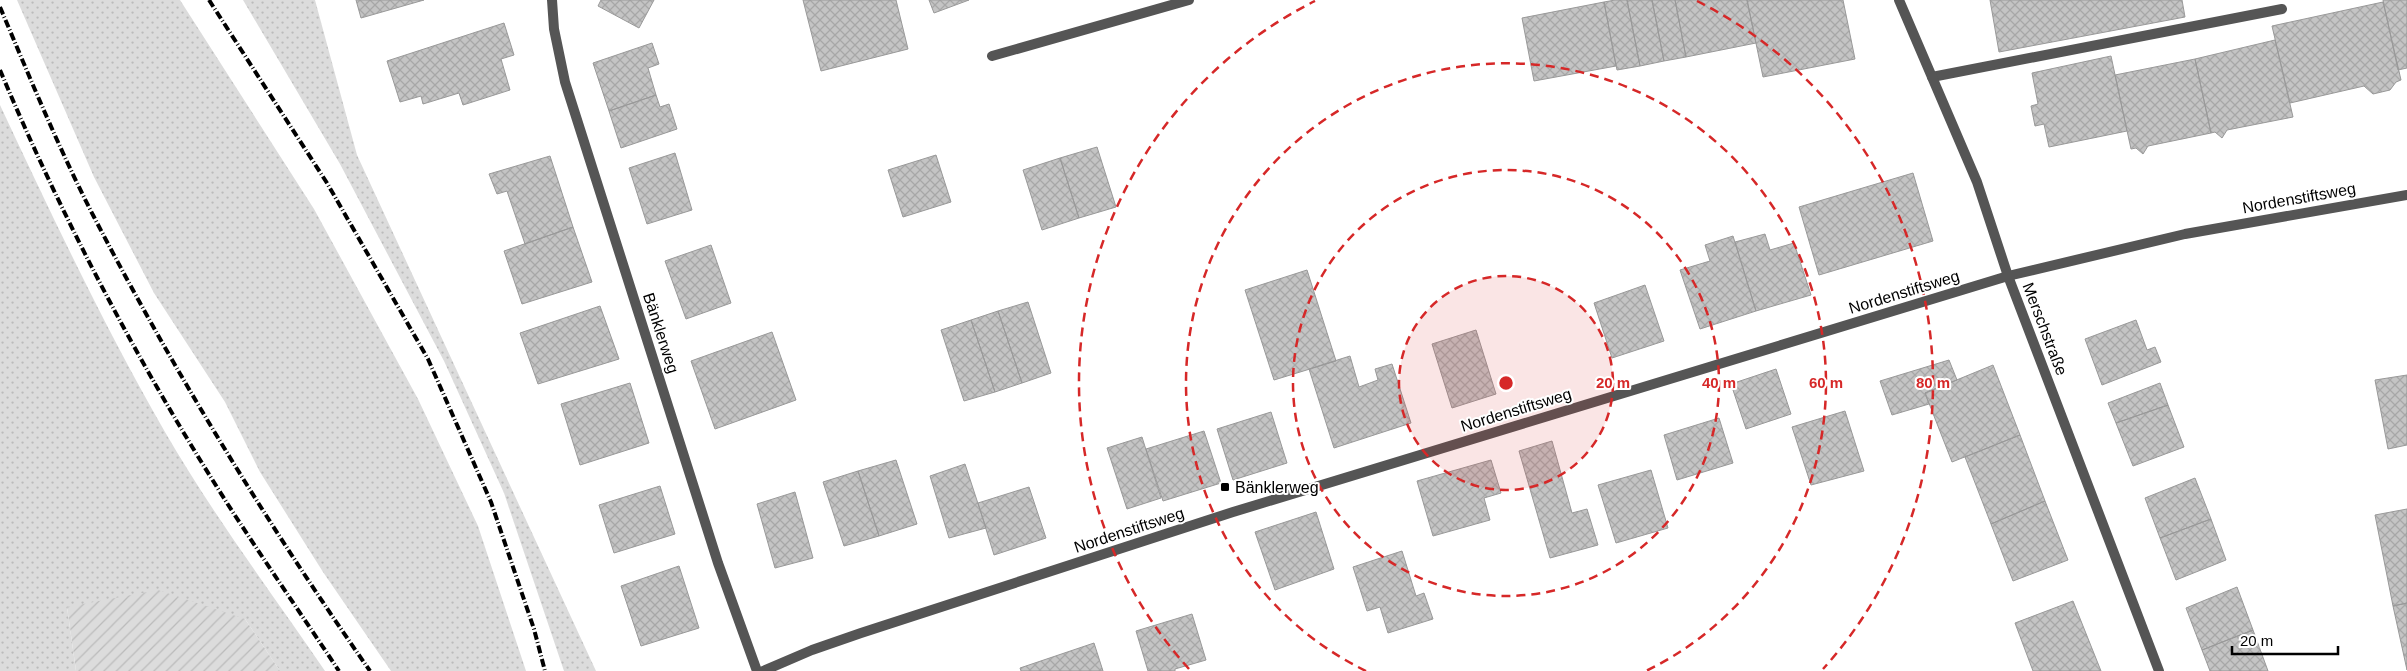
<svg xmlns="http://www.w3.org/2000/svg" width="2407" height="671" font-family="Helvetica,sans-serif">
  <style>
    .grass { fill: url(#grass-dots) }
    .garden { fill: url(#garden-furrows) }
    .building { fill: url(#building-cross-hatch); stroke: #999 }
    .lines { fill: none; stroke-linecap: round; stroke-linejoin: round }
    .lane { stroke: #555; stroke-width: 10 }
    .street { stroke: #555; stroke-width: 10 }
    .rail { stroke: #000; stroke-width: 4; stroke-dasharray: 8 2.5 1 2.5; stroke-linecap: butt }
    .ring { fill: none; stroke: #d62828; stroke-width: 2.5; stroke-dasharray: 9 6 }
    .poi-dot { fill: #000; stroke: #fff; stroke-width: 2 }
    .labels { text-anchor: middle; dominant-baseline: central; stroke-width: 4; stroke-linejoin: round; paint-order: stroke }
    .street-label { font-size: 16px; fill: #000; stroke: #fff }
    .poi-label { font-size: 16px; fill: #000; stroke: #fff; text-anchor: start }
    .centre { fill: #d62828; stroke: #fff; stroke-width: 2.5 }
    .ring-label { font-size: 15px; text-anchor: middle; font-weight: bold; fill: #d62828; stroke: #fff; stroke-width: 4; stroke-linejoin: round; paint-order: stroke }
  </style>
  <defs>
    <pattern id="grass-dots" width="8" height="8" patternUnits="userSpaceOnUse" patternTransform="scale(1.25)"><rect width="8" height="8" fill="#dcdcdc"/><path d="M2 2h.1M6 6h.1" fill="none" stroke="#bbb" stroke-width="1.8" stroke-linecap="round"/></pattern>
    <pattern id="garden-furrows" width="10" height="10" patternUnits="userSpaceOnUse" patternTransform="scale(1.25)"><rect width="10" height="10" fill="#dcdcdc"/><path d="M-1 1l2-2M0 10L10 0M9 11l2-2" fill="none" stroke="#bbb"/></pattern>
    <pattern id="building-cross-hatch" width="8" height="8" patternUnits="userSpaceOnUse" patternTransform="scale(1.25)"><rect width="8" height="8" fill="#c4c4c4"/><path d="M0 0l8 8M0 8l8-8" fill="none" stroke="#a7a7a7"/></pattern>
  </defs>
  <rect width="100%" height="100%" fill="#fff"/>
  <!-- grass -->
  <path class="grass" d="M17 0H180L314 209 418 399 478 526 526 671H391L323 572 260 472 225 402 154 293 94 177Z
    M243 0H315L357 155 596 671H564L504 493 444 361 340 164Z
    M0 105C52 216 104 326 165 432 213 515 271 592 325 671H280L245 619 67 607 76 671H0Z"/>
  <!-- garden -->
  <path class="garden" d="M158 590 245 619 280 671H76L67 607Z"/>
  <!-- building -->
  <path class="building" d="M356 0H424L361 18Z
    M601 0H654L639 28 598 6Z
    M803 0H896L908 49 821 71Z
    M929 0H969L934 13Z
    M1615 0H1627L1640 66 1617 70 1604 2Z
    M1627 0H1652L1664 61 1640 66Z
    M1652 0H1675L1686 57 1664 61Z
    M1675 0H1747L1756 43 1686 57Z
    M1747 0H1843L1855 59 1763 77Z
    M1990 0H2182L2185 17 1999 52Z
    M2383 0H2407V68L2398 70Z
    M1604 2 1616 66 1534 81 1522 18Z
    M2383 2 2401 80 2396 82 2390 90 2373 94 2364 86 2290 103 2272 26Z
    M504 23 514 55 501 59 510 90 463 105 459 93 423 104 421 96 400 102 387 61Z
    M2275 40 2293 117 2227 130 2222 138 2215 132 2211 133 2195 59Z
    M652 43 659 64 648 68 656 95 609 111 593 63Z
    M2111 56 2127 131 2049 147 2044 124 2035 126 2031 106 2038 104 2032 73Z
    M2195 59 2211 133 2148 146 2143 154 2136 148 2131 149 2115 75Z
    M656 95 660 107 669 104 677 129 621 148 609 111Z
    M1097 147 1116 207 1079 218 1060 158Z
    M675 153 692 210 647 224 629 168Z
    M936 155 951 202 903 217 888 170Z
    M550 156 573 227 525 244 507 191 497 194 489 174Z
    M1060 158 1079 218 1042 230 1023 170Z
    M1913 173 1933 241 1819 275 1799 207Z
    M573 227 592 282 522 304 504 251Z
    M1765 234 1770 250 1794 243 1811 295 1756 311 1735 242Z
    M1733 236 1756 311 1700 329 1680 270 1710 261 1705 245Z
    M711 245 731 303 686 319 665 261Z
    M1307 270 1336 361 1274 380 1245 290Z
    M1645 285 1664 341 1612 358 1594 303Z
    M1028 302 1051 373 1022 383 998 311Z
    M600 306 619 359 538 384 520 333Z
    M998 311 1022 383 995 392 971 320Z
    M971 320 995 392 964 401 941 330Z
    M2136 320 2147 350 2155 347 2161 362 2102 385 2085 339Z
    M1476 330 1496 394 1452 408 1432 344Z
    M772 332 796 400 715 429 691 361Z
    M1350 356 1359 387 1378 380 1375 369 1392 364 1411 423 1334 448 1309 369Z
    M1949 360 1957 380 1925 393 1929 404 1892 415 1880 381Z
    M1993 365 2020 435 1952 462 1925 393Z
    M1776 369 1791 414 1746 429 1731 384Z
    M2407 375V445L2388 449 2375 380Z
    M630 383 649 443 580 465 561 404Z
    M2160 383 2168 405 2116 423 2108 403Z
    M2168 405 2184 447 2133 466 2116 423Z
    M1845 411 1864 471 1811 485 1792 427Z
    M1271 412 1287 463 1233 480 1217 429Z
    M1719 418 1733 463 1677 480 1664 435Z
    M1204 431 1221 483 1163 501 1146 449Z
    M2020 435 2045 501 1991 524 1965 457Z
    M1142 437 1161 498 1127 509 1107 448Z
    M1552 441 1572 513 1587 509 1598 545 1550 558 1519 451Z
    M896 460 917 524 879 536 858 471Z
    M1491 460 1501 493 1484 498 1490 520 1433 536 1417 481Z
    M965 464 986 528 949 538 930 476Z
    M1651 470 1668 528 1616 543 1598 485Z
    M858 471 879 536 844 546 823 482Z
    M2195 478 2211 519 2160 538 2145 498Z
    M660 486 675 534 614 553 599 505Z
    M1029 487 1046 538 994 555 978 503Z
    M795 492 813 558 775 568 757 504Z
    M2045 501 2068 560 2013 581 1991 524Z
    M2407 509V603L2393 606 2375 515Z
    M1316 512 1334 569 1275 590 1255 532Z
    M2211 519 2226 560 2176 580 2160 538Z
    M1402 551 1416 596 1424 593 1433 619 1388 633 1380 607 1367 611 1353 567Z
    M679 566 699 628 641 646 621 586Z
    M2237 587 2253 630 2202 650 2186 608Z
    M2073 601 2101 671H2033L2015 623Z
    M2407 603V670L2393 606Z
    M1192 614 1206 660 1175 669V671H1148L1136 631Z
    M2253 630 2268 671H2210L2202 650Z
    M1094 643 1103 671H1021L1020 668Z"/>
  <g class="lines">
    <!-- lane -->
    <path class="lane" d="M1932 77 2282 9"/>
    <!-- street -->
    <path class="street" d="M552 0 554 29 565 82 718 563 757 671
      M1899 0 1977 182 2008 276 2159 671
      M992 56 1189 0
      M763 671 812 650 861 633 1233 512 2008 276 2185 234 2407 195"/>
    <!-- rail -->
    <path class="rail" d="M209 0 327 183 428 359 491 502 534 629 545 671
      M0 7C30 78 59 149 94 217 176 375 268 525 370 671
      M0 70C65 225 145 376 236 517 270 569 305 620 339 671"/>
  </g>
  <!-- distance rings -->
  <circle cx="1506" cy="383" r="107" fill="#d62828" fill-opacity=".12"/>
  <g class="ring">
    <circle cx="1506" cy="383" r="107"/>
    <circle cx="1506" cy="383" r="213"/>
    <path d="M1366 671A320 320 0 1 1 1646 671"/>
    <path d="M1189 669A427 427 0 0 1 1315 1M1697 1A427 427 0 0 1 1823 669"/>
  </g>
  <!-- markers -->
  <rect class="poi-dot" x="1220" y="482" width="10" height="10" rx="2.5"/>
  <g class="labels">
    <!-- street labels -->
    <g class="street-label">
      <text transform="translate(2299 198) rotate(-10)">Nordenstiftsweg</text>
      <text transform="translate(1904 292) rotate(-17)">Nordenstiftsweg</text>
      <text transform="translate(2045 329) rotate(69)">Merschstraße</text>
      <text transform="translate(661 333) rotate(72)">Bänklerweg</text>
      <text transform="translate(1516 410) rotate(-17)">Nordenstiftsweg</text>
      <text transform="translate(1129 530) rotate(-18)">Nordenstiftsweg</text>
    </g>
    <!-- poi labels -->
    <g class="poi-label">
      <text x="1235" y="487">Bänklerweg</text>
    </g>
  </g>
  <circle cx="1506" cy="383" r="8" class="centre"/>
  <g class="ring-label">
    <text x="1613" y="388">20 m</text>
    <text x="1719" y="388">40 m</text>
    <text x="1826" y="388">60 m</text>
    <text x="1933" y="388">80 m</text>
  </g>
  <!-- scale -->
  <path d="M2232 646v8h106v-8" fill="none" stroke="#000000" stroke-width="2.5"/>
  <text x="2240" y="646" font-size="15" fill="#000000" stroke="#ffffff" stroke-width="4" paint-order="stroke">20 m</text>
</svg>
